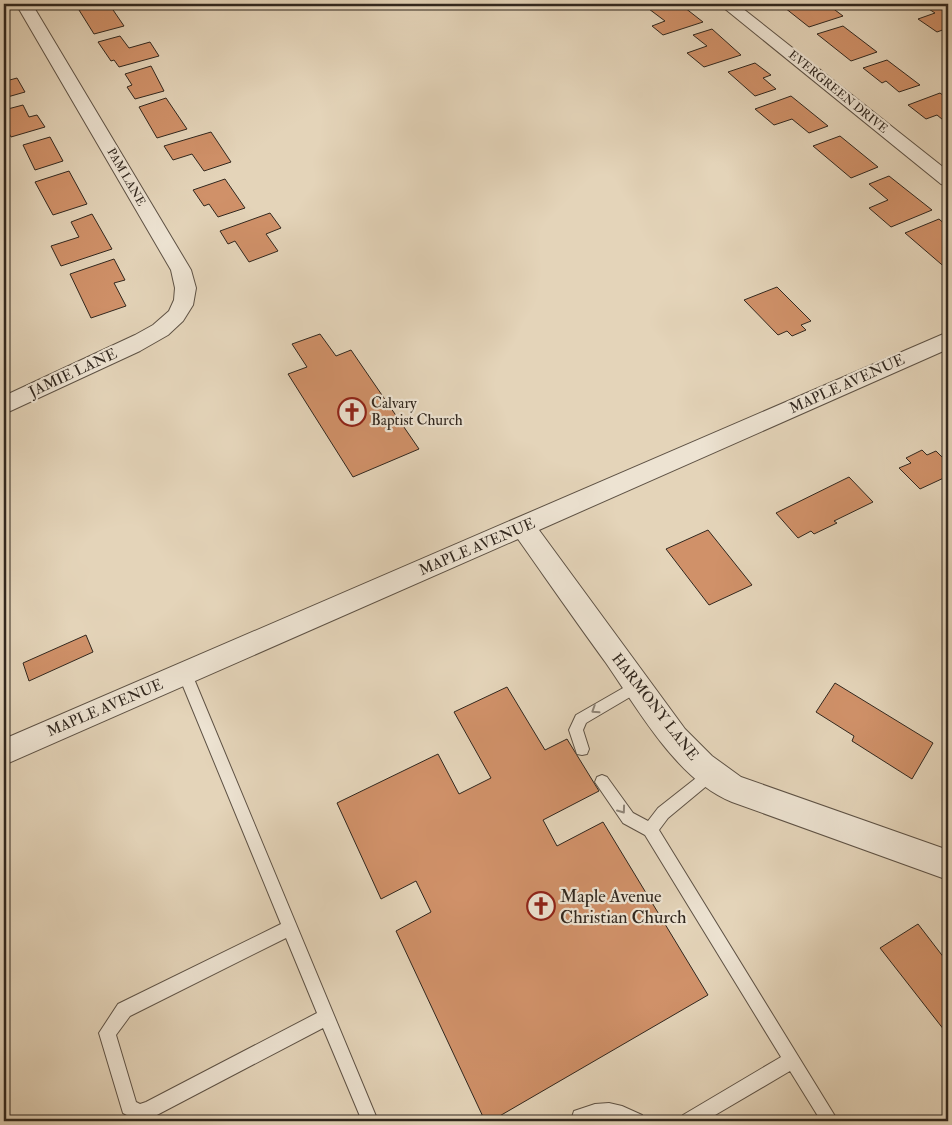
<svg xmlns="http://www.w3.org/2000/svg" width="952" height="1125" font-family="'IM FELL Double Pica',serif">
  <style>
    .building { fill: #d09169; stroke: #31271e }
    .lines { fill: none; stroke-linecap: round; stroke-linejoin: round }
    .lane-casing { stroke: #5e5245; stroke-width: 2 }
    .street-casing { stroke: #5e5245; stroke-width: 2 }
    .lane { fill: #ede3d2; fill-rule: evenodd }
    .street { fill: #ede3d2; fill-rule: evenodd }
    .oneway { stroke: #8f8578 }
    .labels { text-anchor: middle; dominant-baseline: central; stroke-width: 4.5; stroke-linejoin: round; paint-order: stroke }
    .far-street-label { font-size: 12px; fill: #31271e; stroke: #ede3d2 }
    .street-label { font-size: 15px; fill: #31271e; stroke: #ede3d2 }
    .poi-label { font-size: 15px; fill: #31271e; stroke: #ede3d2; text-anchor: start }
    .near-poi-label { font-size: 18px; fill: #31271e; stroke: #ede3d2; text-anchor: start }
  </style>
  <rect width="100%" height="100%" fill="#e4d4b9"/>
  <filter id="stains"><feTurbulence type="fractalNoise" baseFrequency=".004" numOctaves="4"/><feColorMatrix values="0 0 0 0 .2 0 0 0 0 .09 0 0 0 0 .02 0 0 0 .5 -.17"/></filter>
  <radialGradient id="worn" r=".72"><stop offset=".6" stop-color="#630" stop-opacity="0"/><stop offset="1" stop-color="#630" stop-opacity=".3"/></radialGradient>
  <!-- building -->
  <path class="building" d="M102 4H109L124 26 94 34 79 10Z
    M652 4H680L703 22 663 35 652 26 665 21 645 6Z
    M780 4H805L811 8 827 4 843 16 809 27Z
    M921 4 948 5V28L937 32 918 19 935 13Z
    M843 26 877 52 851 61 817 34Z
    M712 29 741 55 704 67 687 53 707 46 693 35Z
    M120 36 129 48 150 42 159 56 119 67 114 60 111 61 98 42Z
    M887 60 920 85 899 92 886 81 882 83 863 68Z
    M755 63 771 75 763 78 776 89 755 96 728 72Z
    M151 66 164 91 135 99 127 87 132 85 125 74Z
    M4 77 6 81 17 78 25 92 4 98Z
    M940 93 948 99V124L937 115 926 119 908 105Z
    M791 96 828 126 809 133 792 119 774 125 755 109Z
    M166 98 187 129 157 138 139 107Z
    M23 105 29 117 37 115 45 127 11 137 4 124V110Z
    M211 132 231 162 204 171 192 154 173 160 164 146Z
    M840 136 878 167 851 178 813 146Z
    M50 137 63 161 35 170 23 145Z
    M69 171 87 204 53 215 35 182Z
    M889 176 932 210 891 227 869 208 888 200 869 184Z
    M225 179 245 208 218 217 209 204 204 206 193 190Z
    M270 213 281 228 266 234 278 251 249 262 235 241 228 244 220 231Z
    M92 214 112 249 61 266 51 246 79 237 71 222Z
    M939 219 948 227V270L905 233Z
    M114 259 125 280 114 283 126 306 91 318 70 274Z
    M777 287 811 321 801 325 806 330 792 336 787 331 778 335 744 300Z
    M320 334 336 356 351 350 419 449 353 477 288 374 307 367 292 344Z
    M922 450 927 455 936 451 948 463V476L920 489 899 468 911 463 906 458Z
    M849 477 873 502 834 521 837 523 814 534 811 531 798 538 776 513Z
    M708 530 752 585 709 605 666 549Z
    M86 635 93 652 29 681 23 663Z
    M835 683 933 743 912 779 852 741 854 736 816 712Z
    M507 687 545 750 567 739 599 791 543 820 557 846 603 822 708 995 491 1121H485L396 931 431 912 416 881 381 899 337 803 438 754 459 794 491 778 454 712Z
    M918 924 948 963V1035L880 948Z"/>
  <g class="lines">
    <defs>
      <path id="lane" d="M185 668 190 670 192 674 378 1121H362L323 1028 155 1116 138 1121 123 1113 99 1033 118 1004 281 924 178 674 180 670ZM286 938 317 1013 146 1102 140 1104 136 1102 116 1035 130 1016Z
        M637 680 642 682 644 686 642 690 586 723 583 730 589 749 587 754 582 755 577 754 569 730 576 715Z
        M710 767 715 769 717 774 715 779 668 818 659 830 838 1121H821L790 1071 705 1121H681L683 1115 781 1057 645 835 623 823 595 782 597 777 602 775 607 777 633 813 648 821 658 808Z
        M609 1103 622 1106 642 1115 644 1121H573L572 1117 574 1111 595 1104Z"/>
      <path id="street" d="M16 4H32L191 270 196 288 193 305 183 321 168 335 140 351 4 414V396L135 335 153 325 169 311 174 300 175 288 171 270Z
        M719 4H737L948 171V186L941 184Z
        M948 332V349L539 530 685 729 712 756 741 777 948 850V880L732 802C677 780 638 709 606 663 576 622 547 580 518 539L4 765V739Z"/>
    </defs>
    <!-- lane casing -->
    <use href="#lane" class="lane-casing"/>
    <!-- street casing -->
    <use href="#street" class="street-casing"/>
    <!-- lane -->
    <use href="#lane" class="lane"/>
    <!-- street -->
    <use href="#street" class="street"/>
  </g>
  <!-- one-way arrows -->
  <defs><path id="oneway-chevron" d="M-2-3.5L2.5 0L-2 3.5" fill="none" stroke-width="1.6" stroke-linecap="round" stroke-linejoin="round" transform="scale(1.25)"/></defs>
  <g class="oneway">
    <use href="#oneway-chevron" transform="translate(595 710) rotate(147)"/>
    <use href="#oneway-chevron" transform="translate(622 810) rotate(54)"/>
  </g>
  <!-- icons -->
  <defs>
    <symbol id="church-ring" viewBox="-11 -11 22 22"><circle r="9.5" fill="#ede3d2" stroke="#8f2418" stroke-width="1.5"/><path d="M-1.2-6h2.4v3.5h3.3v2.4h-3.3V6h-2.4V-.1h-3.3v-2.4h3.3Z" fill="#8f2418"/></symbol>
  </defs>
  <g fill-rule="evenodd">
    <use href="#church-ring" x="336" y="396" width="32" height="32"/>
    <use href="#church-ring" x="525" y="890" width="32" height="32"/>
  </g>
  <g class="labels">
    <!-- far-street labels -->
    <g class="far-street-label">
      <text transform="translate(838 92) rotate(39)">EVERGREEN DRIVE</text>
      <text transform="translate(126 177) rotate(60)">PAM LANE</text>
    </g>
    <!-- street labels -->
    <g class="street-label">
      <text transform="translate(73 373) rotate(-25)">JAMIE LANE</text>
      <text transform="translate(847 384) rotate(-24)">MAPLE AVENUE</text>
      <text transform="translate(477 547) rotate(-23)">MAPLE AVENUE</text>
      <text transform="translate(655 707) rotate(52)">HARMONY LANE</text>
      <text transform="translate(105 708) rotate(-23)">MAPLE AVENUE</text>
    </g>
    <!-- poi labels -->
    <g class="poi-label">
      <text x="371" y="403">Calvary<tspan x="371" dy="17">Baptist Church</tspan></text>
    </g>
    <!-- near-poi labels -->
    <g class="near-poi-label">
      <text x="560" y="896">Maple Avenue<tspan x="560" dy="21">Christian Church</tspan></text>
    </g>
  </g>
  <!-- margin -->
  <rect width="952" height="1125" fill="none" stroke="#e4d4b9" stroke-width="20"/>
  <rect x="5" y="5" width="942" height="1115" fill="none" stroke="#31271e" stroke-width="2.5"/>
  <rect x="10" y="10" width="932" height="1105" fill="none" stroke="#31271e"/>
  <rect width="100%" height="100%" filter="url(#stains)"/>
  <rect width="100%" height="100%" fill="url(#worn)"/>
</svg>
